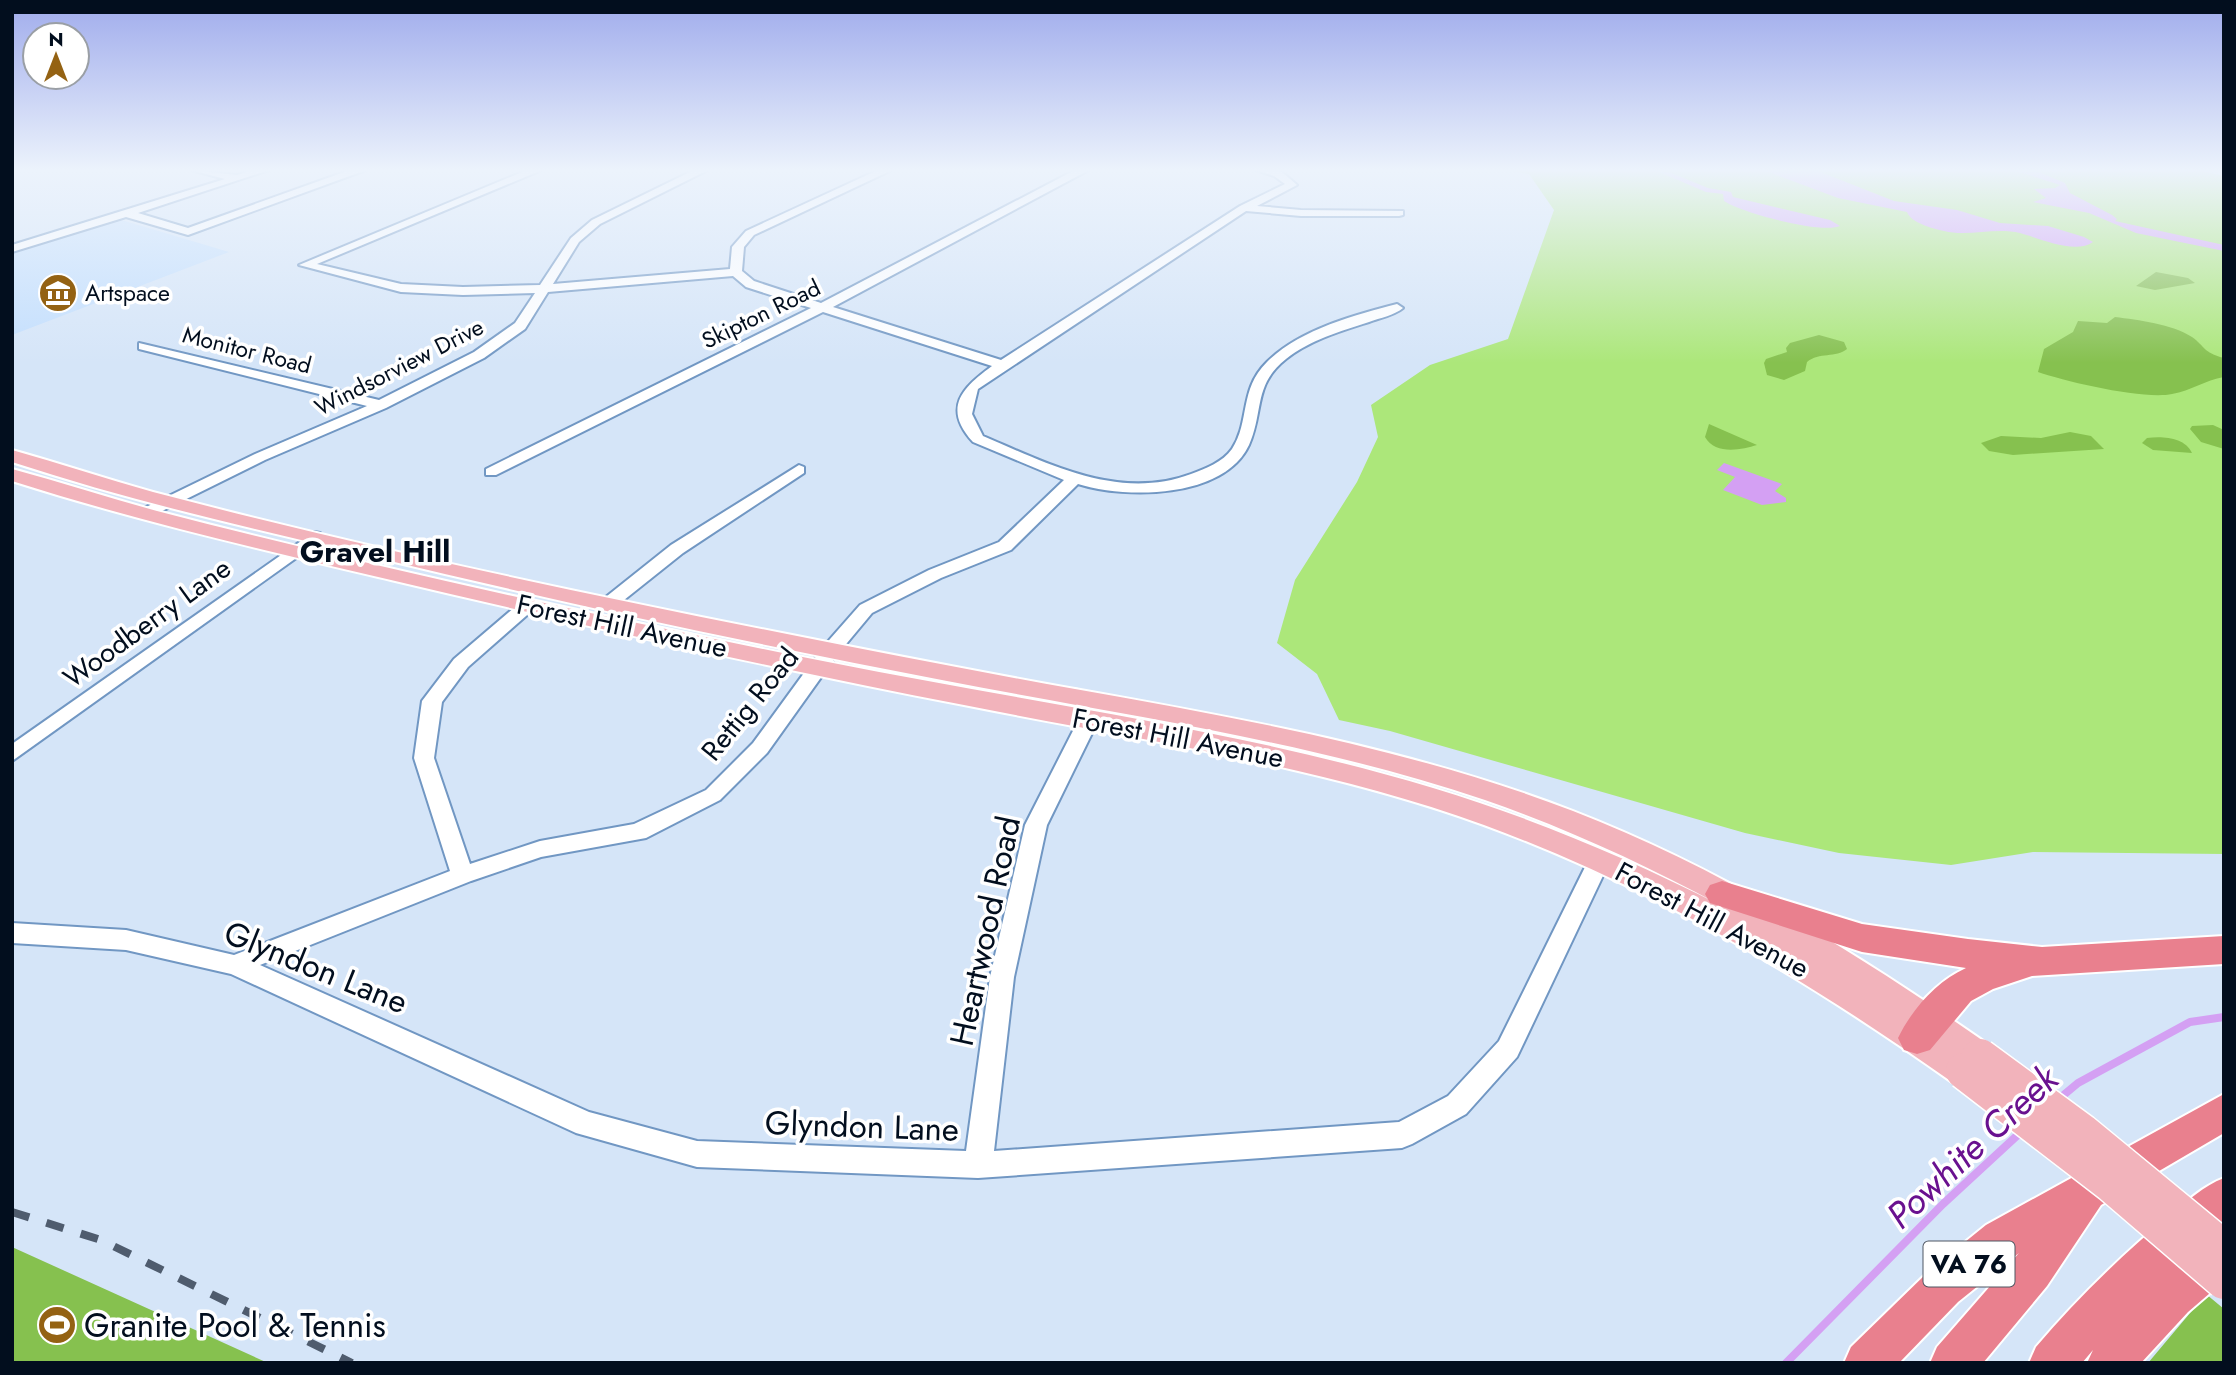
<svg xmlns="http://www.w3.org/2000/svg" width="2236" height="1375" font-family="Jost,sans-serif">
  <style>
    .built { fill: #c2defd }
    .green { fill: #ace77a }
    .forest { fill: #86c14f }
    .water { fill: #d4a0f3 }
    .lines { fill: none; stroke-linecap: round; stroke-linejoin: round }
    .stream { stroke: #d4a0f3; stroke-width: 8 }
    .minor-casing { stroke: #7197c3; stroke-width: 4 }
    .major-casing { stroke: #fff; stroke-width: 4 }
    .highway-casing { stroke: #fff; stroke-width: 4 }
    .minor { fill: #fff; fill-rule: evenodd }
    .major { fill: #f2b3bb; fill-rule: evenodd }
    .highway { fill: #e9808e; fill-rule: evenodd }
    .rail { stroke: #4f5c6e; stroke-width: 8; stroke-dasharray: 18 18; stroke-linecap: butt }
    .major-bridge-casing { stroke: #fff; stroke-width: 39; stroke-linecap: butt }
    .major-bridge { stroke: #f2b3bb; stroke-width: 36 }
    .labels { text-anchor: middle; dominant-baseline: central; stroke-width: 7; stroke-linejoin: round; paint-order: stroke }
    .far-poi-label { font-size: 23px; fill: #020e1e; stroke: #fff; text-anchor: start }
    .far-street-label { font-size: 23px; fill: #020e1e; stroke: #fff }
    .shield { fill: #fff; stroke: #4e5662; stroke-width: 2 }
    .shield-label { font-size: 26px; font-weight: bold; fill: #020e1e }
    .street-label { font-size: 28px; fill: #020e1e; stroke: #fff }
    .neighbourhood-label { font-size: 30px; font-weight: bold; fill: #020e1e; stroke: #fff }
    .near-street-label { font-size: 33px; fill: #020e1e; stroke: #fff }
    .near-poi-label { font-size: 33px; fill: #020e1e; stroke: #fff; text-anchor: start }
    .near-water-label { font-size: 37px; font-style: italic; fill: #69118f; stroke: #fff }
  </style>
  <rect width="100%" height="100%" fill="#d5e5f8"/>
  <!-- built -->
  <path class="built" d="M118 219 229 252 12 335V252Z"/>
  <!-- green -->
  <path class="green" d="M2199 170 2224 176V854L2033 852 1951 865 1839 853 1745 833 1390 731 1339 720 1317 674 1277 643 1295 580 1357 482 1378 437 1371 405 1430 365 1508 339 1554 210 1529 174 1510 171Z"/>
  <!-- forest -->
  <path class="forest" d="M2156 272 2188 278 2195 283 2155 290 2136 286Z
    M2115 317C2138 320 2172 324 2192 337 2206 347 2202 352 2224 358V377C2205 380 2191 391 2172 394 2145 400 2067 382 2038 372L2044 349 2073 332 2078 321 2107 323Z
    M1819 335 1844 342 1847 349C1836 358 1819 352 1807 362L1805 371 1784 380 1767 375 1764 363 1766 359 1787 352 1786 348 1790 343Z
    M1709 424 1757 445C1741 450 1715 455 1705 437Z
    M2213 425 2224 430V449L2201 442 2190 429 2192 426Z
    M2070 432 2091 436 2104 449 2013 455 1989 451 1981 443 2001 436 2041 438Z
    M2147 438C2162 436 2185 437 2192 453L2153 450 2142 443Z
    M12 1247 268 1363H12Z
    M2206 1294 2224 1309V1363H2148Z"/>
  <!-- water -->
  <path class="water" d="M1657 171 1669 172 1708 188 1731 192 1733 197 1830 220 1840 226C1821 234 1742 213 1724 201L1723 194 1706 192Z
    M1766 171H1818L1894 201 1957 210 2000 223 2048 226 2084 237 2093 242C2075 255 2039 238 2020 233 1995 227 1968 237 1944 231 1933 229 1910 222 1907 212L1838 198Z
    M2017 171 2039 172 2065 183 2070 193 2112 215 2117 219 2115 221 2224 245V251L2136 233 2089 213 2033 202 2046 198 2034 189 2055 188 2060 185Z
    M1724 463 1782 484 1775 491 1786 498V502L1762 505 1723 490 1735 477 1717 470Z"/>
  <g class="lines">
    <!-- stream -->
    <path class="stream" d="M2060 1098 2078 1083 2190 1022 2224 1017
      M1786 1363 1943 1204 2021 1132"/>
    <defs>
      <path id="minor" d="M191 170 237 175 252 170H269L138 213 188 228 350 170H366L188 235 126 217 12 252V245L225 179Z
        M527 170H542L317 264 401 284 463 287 540 285 571 238 592 220 694 170H708L600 224 579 242 553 284 730 269 732 247 746 231 878 170H892L754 235 744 247 742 271 754 281 821 303 1075 170H1089L833 307 1001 360 1240 206 1285 184 1274 176 1256 170 1282 172 1297 185 1257 206 1301 210 1403 211V215L1399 216H1301L1246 211 978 389 972 414 983 436C1049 464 1119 501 1191 474 1205 469 1223 462 1232 449 1250 422 1239 389 1267 362 1299 330 1354 315 1397 304L1403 308C1395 315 1380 318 1369 322 1341 331 1310 340 1286 359 1253 385 1264 411 1249 445 1224 499 1125 499 1078 484L1011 550 941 578 872 613 837 655 767 753 720 800 646 838 541 857 471 881 260 965 589 1112 697 1141 966 1151 990 977 1025 825 1078 721 1088 714 1098 721 1047 825 1014 977 994 1151 1399 1122 1448 1096 1499 1041 1591 855 1599 852 1607 855 1610 861 1517 1057 1466 1114 1412 1144 1402 1148 978 1178 697 1167 576 1133 231 974 126 950 12 943V923L126 930 234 955 450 871 414 758 422 701 454 659 522 601 528 599 537 605 534 609 468 667 442 702 434 758 470 864 540 841 634 824 706 790 753 743 823 647 860 605 929 570 999 542 1064 480 973 442C942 408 962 388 992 366L823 312 496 475H486V469L811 308 746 287 733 276 548 292 525 329 484 358 386 408 265 460 152 516H140V510L255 454 367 406 139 349V343L379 400 474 352 515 323 535 293 463 295 401 292 299 265Z
        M799 465 804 467V473L683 553 614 608H602L599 604 602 600 671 545Z
        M314 532 320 533 322 537 320 541 12 761V744Z"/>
      <path id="major" d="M12 450C59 463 106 479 153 492 362 547 575 592 787 634 883 653 979 672 1075 689 1243 719 1412 749 1573 811 1723 869 1860 955 1992 1047L1996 1057 1992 1067 1980 1072 1976 1082 1964 1086 1952 1082C1806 979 1653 887 1484 825 1317 764 1138 740 964 705 772 668 581 625 391 580 264 550 137 521 12 481V469C61 482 109 498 157 511 380 569 607 618 833 663 1033 703 1237 729 1433 788 1532 818 1628 858 1720 905 1644 864 1566 828 1485 800 1311 741 1127 716 947 681 758 645 569 604 382 559 258 530 134 502 12 462Z"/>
      <path id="highway" d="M1722 881 1862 924 1968 939 2042 947 2224 936V964L2032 976 1993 989 1971 1001 1930 1050 1917 1054 1904 1050 1898 1038C1912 1009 1937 981 1966 968L1862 952 1710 903 1705 894 1710 885Z
        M2224 1094V1133L2101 1205 2047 1286 1983 1363H1930L1937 1347 2019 1253 1958 1302 1899 1363H1844L1851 1347 1928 1272 1986 1225Z
        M2224 1178V1224L2170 1271 2206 1240 2221 1234 2224 1235V1281L2188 1312 2141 1363H2087L2093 1350 2082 1363H2029L2036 1347C2077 1299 2122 1255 2171 1214 2188 1201 2203 1186 2224 1178Z"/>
    </defs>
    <!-- minor casing -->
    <use href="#minor" class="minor-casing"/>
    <!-- major casing -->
    <use href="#major" class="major-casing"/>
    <!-- highway casing -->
    <use href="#highway" class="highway-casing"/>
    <!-- minor -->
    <use href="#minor" class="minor"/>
    <!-- major -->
    <use href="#major" class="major"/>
    <!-- highway -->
    <use href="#highway" class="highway"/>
    <!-- rail -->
    <path class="rail" d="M12 1212 101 1240 352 1363"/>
    <defs>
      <path id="major-bridge" d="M1980 1057 2082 1132 2224 1249
        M1964 1071 2111 1184 2224 1281"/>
    </defs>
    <!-- major-bridge casing -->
    <use href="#major-bridge" class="major-bridge-casing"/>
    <!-- major-bridge -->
    <use href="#major-bridge" class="major-bridge"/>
  </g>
  <!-- sky -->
  <linearGradient id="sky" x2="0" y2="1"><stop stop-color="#a0acec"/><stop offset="0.47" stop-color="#ecf3fc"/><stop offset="1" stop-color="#ecf3fc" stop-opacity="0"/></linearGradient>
  <rect width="2236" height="363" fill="url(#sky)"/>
  <!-- icons -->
  <defs>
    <symbol id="museum-disc" viewBox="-11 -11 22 22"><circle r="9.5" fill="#946213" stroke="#fff"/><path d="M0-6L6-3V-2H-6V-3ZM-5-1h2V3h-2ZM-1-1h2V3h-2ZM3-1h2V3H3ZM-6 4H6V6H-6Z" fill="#fff"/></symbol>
    <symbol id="stadium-disc" viewBox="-11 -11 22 22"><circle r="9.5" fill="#946213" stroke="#fff"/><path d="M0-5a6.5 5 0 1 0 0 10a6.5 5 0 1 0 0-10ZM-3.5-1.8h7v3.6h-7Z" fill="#fff"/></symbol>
  </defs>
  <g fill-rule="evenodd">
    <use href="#museum-disc" x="36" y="271" width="44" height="44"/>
    <use href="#stadium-disc" x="35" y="1303" width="44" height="44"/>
  </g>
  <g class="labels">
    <!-- far-poi labels -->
    <g class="far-poi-label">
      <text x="85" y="293">Artspace</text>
    </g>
    <!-- far-street labels -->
    <g class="far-street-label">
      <text transform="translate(761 314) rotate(-26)">Skipton Road</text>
      <text transform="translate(247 350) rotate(14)">Monitor Road</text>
      <text transform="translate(399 367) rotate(-27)">Windsorview Drive</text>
    </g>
    <!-- shield labels -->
    <rect class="shield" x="1923.5" y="1241.5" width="91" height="45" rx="5"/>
    <g class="shield-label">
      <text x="1969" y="1264">VA 76</text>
    </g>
    <!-- street labels -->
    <g class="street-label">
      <text transform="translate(147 623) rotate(-36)">Woodberry Lane</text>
      <text transform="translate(622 626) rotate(12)">Forest Hill Avenue</text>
      <text transform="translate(750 704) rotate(-51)">Rettig Road</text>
      <text transform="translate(1178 738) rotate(11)">Forest Hill Avenue</text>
      <text transform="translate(1712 920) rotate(28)">Forest Hill Avenue</text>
    </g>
    <!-- neighbourhood labels -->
    <g class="neighbourhood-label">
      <text x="375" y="551">Gravel Hill</text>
    </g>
    <!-- near-street labels -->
    <g class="near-street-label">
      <text transform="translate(985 931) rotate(-78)">Heartwood Road</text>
      <text transform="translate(316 967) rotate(22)">Glyndon Lane</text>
      <text transform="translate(862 1126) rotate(2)">Glyndon Lane</text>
    </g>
    <!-- near-poi labels -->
    <g class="near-poi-label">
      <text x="84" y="1325">Granite Pool &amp; Tennis</text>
    </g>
    <!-- near-water labels -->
    <g class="near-water-label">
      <text transform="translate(1972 1147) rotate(-43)">Powhite Creek</text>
    </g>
  </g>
  <!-- border -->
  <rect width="2236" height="1375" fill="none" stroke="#020e1e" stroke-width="28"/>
  <!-- north arrow -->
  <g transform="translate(56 56)"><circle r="33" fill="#ffffff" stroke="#9a9fa5" stroke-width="2"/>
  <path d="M0-5L12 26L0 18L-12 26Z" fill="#946213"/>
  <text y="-10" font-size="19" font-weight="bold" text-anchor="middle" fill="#020e1e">N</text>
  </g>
</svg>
